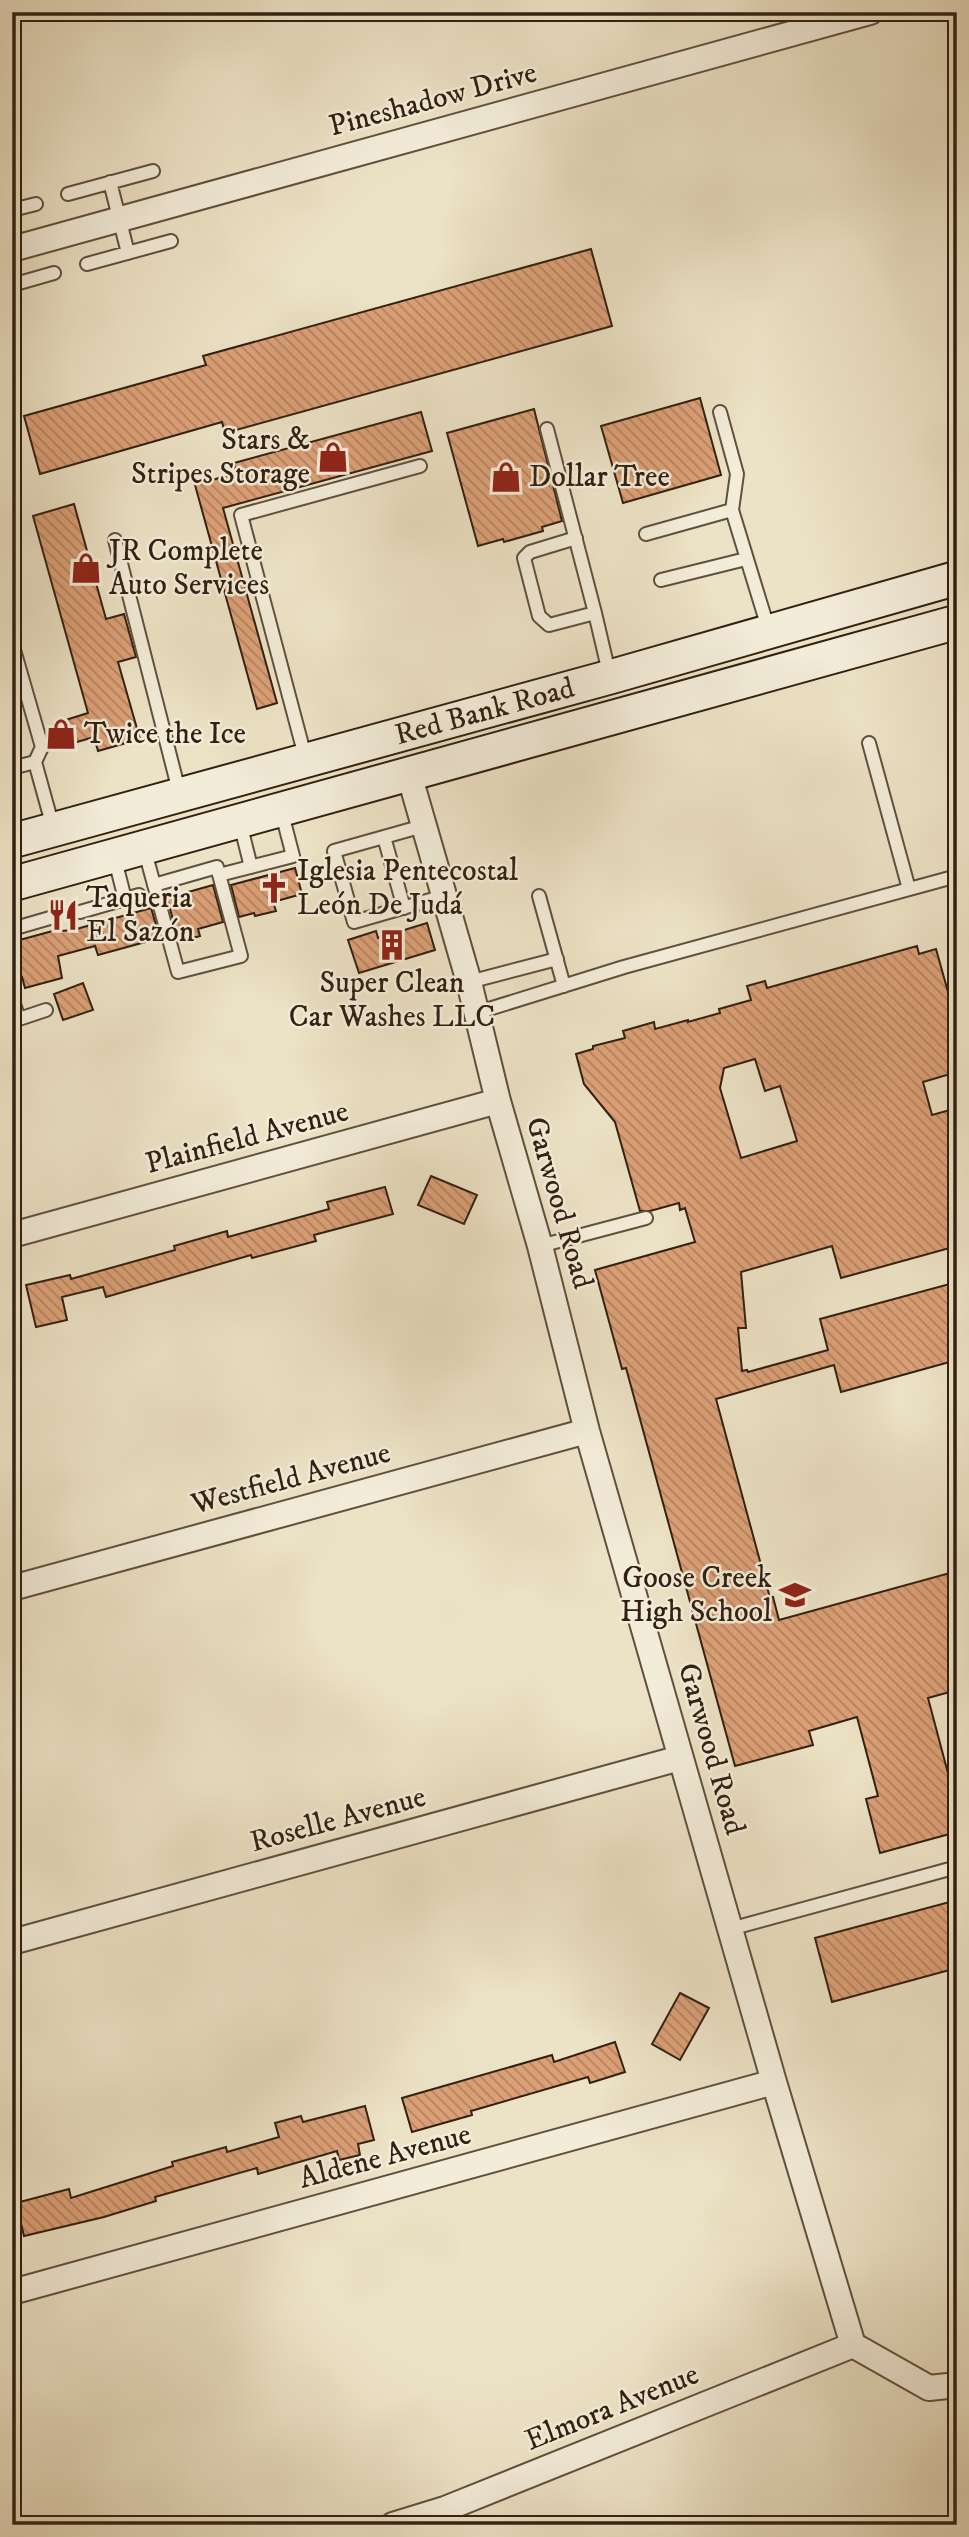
<svg xmlns="http://www.w3.org/2000/svg" width="969" height="2537" font-family="'IM FELL DW Pica',serif">
  <style>
    .building { fill: url(#building-back-hatch); stroke: #312012; stroke-width: 2; fill-rule: evenodd }
    .lines { fill: none; stroke-linecap: round; stroke-linejoin: round }
    .lane-casing { stroke: #60503f; stroke-width: 16 }
    .street-casing { stroke: #60503f; stroke-width: 28 }
    .secondary-casing { stroke: #312012; stroke-width: 37 }
    .lane { stroke: #f3ecd9; stroke-width: 12 }
    .street { stroke: #f3ecd9; stroke-width: 24 }
    .secondary { stroke: #f3ecd9; stroke-width: 33 }
    .labels { text-anchor: middle; dominant-baseline: central; stroke-width: 5; stroke-linejoin: round; paint-order: stroke }
    .street-label { font-size: 30px; fill: #312012; stroke: #f3ecd9 }
    .poi-label { font-size: 30px; fill: #312012; stroke: #f3ecd9; text-anchor: start }
  </style>
  <defs>
    <pattern id="building-back-hatch" width="6" height="6" patternUnits="userSpaceOnUse" patternTransform="scale(1.75)"><rect width="6" height="6" fill="#dca077"/><path d="M-1 5l2 2M0 0l6 6M5-1l2 2" fill="none" stroke="#b38260"/></pattern>
  </defs>
  <rect width="100%" height="100%" fill="#ece2c5"/>
  <filter id="stains"><feTurbulence type="fractalNoise" baseFrequency=".00286" numOctaves="4"/><feColorMatrix values="0 0 0 0 .2 0 0 0 0 .09 0 0 0 0 .02 0 0 0 .5 -.17"/></filter>
  <radialGradient id="worn" r=".72"><stop offset=".6" stop-color="#630" stop-opacity="0"/><stop offset="1" stop-color="#630" stop-opacity=".3"/></radialGradient>
  <!-- building -->
  <path class="building" d="M591 249 612 326 225 433 222 422 40 474 24 416 206 365 203 356Z
    M700 398 721 475 623 503 601 426Z
    M534 409 562 521 542 527 543 531 504 542 503 539 478 546 447 433Z
    M421 412 432 451 223 508 277 703 257 709 195 485 236 473 234 463Z
    M74 504 106 619 124 614 136 657 118 662 140 739 98 751 94 737 60 747 53 724 88 713 33 516Z
    M295 868 302 894 273 902 276 911 255 916 254 913 239 917 231 885Z
    M213 885 223 922 198 929 200 936 179 942 167 898Z
    M151 908 160 938 98 955 95 946 58 956 62 978 25 988 22 977 18 978 12 957V942L60 929 61 931 73 930Z
    M427 923 435 950 359 973 348 940 376 931 378 938Z
    M917 946 919 954 936 949 957 1024V1072L923 1082 932 1115 957 1108V1246L841 1278 832 1246 741 1272 746 1328H738L742 1371 747 1370 748 1372 828 1350 820 1319 957 1282V1360L841 1392 834 1365 716 1399 770 1598 773 1597 779 1620 957 1571V1690L928 1698 949 1777 957 1775V1832L880 1853 866 1799 878 1796 857 1717 809 1731 813 1745 735 1766 626 1368 622 1369 595 1270 695 1242 685 1208 680 1210 679 1203 650 1211H640L615 1122 584 1084 576 1054 593 1049V1046L625 1038 623 1031 654 1022 655 1029 688 1020V1022L720 1013 719 1009 751 1000 747 986 765 981 767 988ZM755 1059 765 1091 780 1086 797 1141 741 1158 720 1088 724 1068Z
    M83 983 93 1010 63 1020 54 994Z
    M431 1176 477 1195 464 1224 418 1205Z
    M385 1187 393 1214 314 1235 316 1241 252 1258 251 1255 106 1297 103 1287 62 1297 67 1320 36 1327 26 1285 70 1275 71 1279 175 1250 174 1246 227 1231 228 1237 329 1209 327 1202Z
    M957 1900V1968L832 2002 815 1938Z
    M680 1993 709 2008 680 2060 652 2044Z
    M615 2042 625 2072 590 2083 588 2077 471 2111 472 2115 412 2132 402 2098 552 2055 554 2062Z
    M365 2106 374 2140 358 2144 360 2155 339 2160 337 2151 258 2174 257 2168 155 2197 156 2201 104 2217 24 2236 16 2203 69 2189 71 2198 173 2166 172 2162 226 2147 227 2152 279 2137 275 2123 301 2116 303 2122Z"/>
  <g class="lines">
    <defs>
      <path id="lane" d="M110 182 128 253
        M68 194 153 171
        M12 210 36 204
        M87 264 171 241
        M12 285 54 273
        M720 412 737 474 732 510
        M547 429 595 613 610 677
        M646 534 732 510 769 631
        M576 538 530 552 524 558 539 616 549 625 595 613
        M115 540 180 795
        M661 580 746 559
        M12 643 42 747 35 762 53 827
        M869 743 909 889
        M306 760 241 515 420 466
        M12 768 35 762
        M240 823 251 867
        M423 826 334 851 354 922 444 896
        M384 837 404 908
        M144 848 178 972 241 956 217 867 154 885
        M219 875 293 856 281 810
        M539 896 564 986
        M125 899 139 895
        M80 912 125 899 114 856
        M12 929 50 918
        M469 982 557 959
        M12 998 19 1019 46 1010
        M476 1013 624 967 957 876
        M540 1246 646 1218
        M730 1929 957 1867"/>
      <path id="street" d="M12 249 870 12
        M409 774 469 982 498 1101 540 1246 587 1431 774 2082 853 2345 929 2388 957 2385
        M12 1235 498 1101
        M12 1588 587 1431
        M12 1942 680 1758
        M12 2292 774 2082
        M393 2525 445 2509 853 2345"/>
      <g id="secondary">
        <path id="s1" d="M12 841 610 677 957 578"/>
        <path d="M12 884 957 622"/>
      </g>
    </defs>
    <!-- lane casing -->
    <use href="#lane" class="lane-casing"/>
    <!-- street casing -->
    <use href="#street" class="street-casing"/>
    <!-- secondary casing -->
    <use href="#secondary" class="secondary-casing"/>
    <!-- lane -->
    <use href="#lane" class="lane"/>
    <!-- street -->
    <use href="#street" class="street"/>
    <!-- secondary -->
    <use href="#secondary" class="secondary"/>
  </g>
  <!-- icons -->
  <defs>
    <symbol id="shop-bare" viewBox="-9 -9 18 18"><path d="M-5-2.5h2.3a2.7 3.5 0 0 1 5.4 0H5L5.5 6h-11ZM-1.5-2.5h3a1.5 2.3 0 0 0-3 0Z" fill="#8f2418" stroke="#f3ecd9" stroke-width="2.5" paint-order="stroke"/></symbol>
    <symbol id="church-bare" viewBox="-9 -9 18 18"><path d="M-1.2-6h2.4v3.5h3.3v2.4h-3.3V6h-2.4V-.1h-3.3v-2.4h3.3Z" fill="#8f2418" stroke="#f3ecd9" stroke-width="2.5" paint-order="stroke"/></symbol>
    <symbol id="restaurant-bare" viewBox="-9 -9 18 18"><path d="M-5-6h1v4h1v-4h1v4h1v-4h1v5L-1.5 .5V6h-2V.5L-5-1ZM5-6V6H3V1.5H1.5Q1.5-4 5-6Z" fill="#8f2418" stroke="#f3ecd9" stroke-width="2.5" paint-order="stroke"/></symbol>
    <symbol id="building-bare" viewBox="-9 -9 18 18"><path d="M-4-6H4V6H1V3H-1V6H-4ZM-2.5-4.3h1.7v1.8h-1.7ZM.8-4.3h1.7v1.8H.8ZM-2.5-1h1.7V.8h-1.7ZM.8-1h1.7V.8H.8Z" fill="#8f2418" stroke="#f3ecd9" stroke-width="2.5" paint-order="stroke"/></symbol>
    <symbol id="school-bare" viewBox="-9 -9 18 18"><path d="M0-5L7-2L0 1L-7-2ZM-4 1L0 2.5L4 1V4Q0 6-4 4Z" fill="#8f2418" stroke="#f3ecd9" stroke-width="2.5" paint-order="stroke"/></symbol>
  </defs>
  <g fill-rule="evenodd">
    <use href="#shop-bare" x="311" y="435" width="44" height="44"/>
    <use href="#shop-bare" x="484" y="455" width="44" height="44"/>
    <use href="#shop-bare" x="64" y="546" width="44" height="44"/>
    <use href="#shop-bare" x="39" y="712" width="44" height="44"/>
    <use href="#church-bare" x="252" y="866" width="44" height="44"/>
    <use href="#restaurant-bare" x="41" y="893" width="44" height="44"/>
    <use href="#building-bare" x="370" y="923" width="44" height="44"/>
    <use href="#school-bare" x="773" y="1573" width="44" height="44"/>
  </g>
  <g class="labels">
    <!-- street labels -->
    <g class="street-label">
      <text transform="translate(433 100) rotate(-15)">Pineshadow Drive</text>
      <text stroke="none"><textPath href="#s1" startOffset="490">Red Bank Road</textPath></text>
      <text transform="translate(247 1138) rotate(-15)">Plainfield Avenue</text>
      <text transform="translate(559 1203) rotate(74)">Garwood Road</text>
      <text transform="translate(291 1479) rotate(-15)">Westfield Avenue</text>
      <text transform="translate(711 1749) rotate(74)">Garwood Road</text>
      <text transform="translate(338 1820) rotate(-15)">Roselle Avenue</text>
      <text transform="translate(385 2157) rotate(-15)">Aldene Avenue</text>
      <text transform="translate(612 2408) rotate(-22)">Elmora Avenue</text>
    </g>
    <!-- poi labels -->
    <g class="poi-label">
      <text x="310" y="440" text-anchor="end">Stars &amp;<tspan x="310" dy="34">Stripes Storage</tspan></text>
      <text x="529" y="477">Dollar Tree</text>
      <text x="109" y="551">JR Complete<tspan x="109" dy="34">Auto Services</tspan></text>
      <text x="84" y="734">Twice the Ice</text>
      <text x="297" y="871">Iglesia Pentecostal<tspan x="297" dy="34">León De Judá</tspan></text>
      <text x="86" y="898">Taqueria<tspan x="86" dy="34">El Sazón</tspan></text>
      <text x="392" y="983" text-anchor="middle">Super Clean<tspan x="392" dy="34">Car Washes LLC</tspan></text>
      <text x="772" y="1578" text-anchor="end">Goose Creek<tspan x="772" dy="34">High School</tspan></text>
    </g>
  </g>
  <!-- margin -->
  <rect width="969" height="2537" fill="none" stroke="#ece2c5" stroke-width="42"/>
  <rect x="14" y="14" width="941" height="2509" fill="none" stroke="#312012" stroke-width="3.5"/>
  <rect x="21" y="21" width="927" height="2495" fill="none" stroke="#312012" stroke-width="2"/>
  <rect width="100%" height="100%" filter="url(#stains)"/>
  <rect width="100%" height="100%" fill="url(#worn)"/>
</svg>
